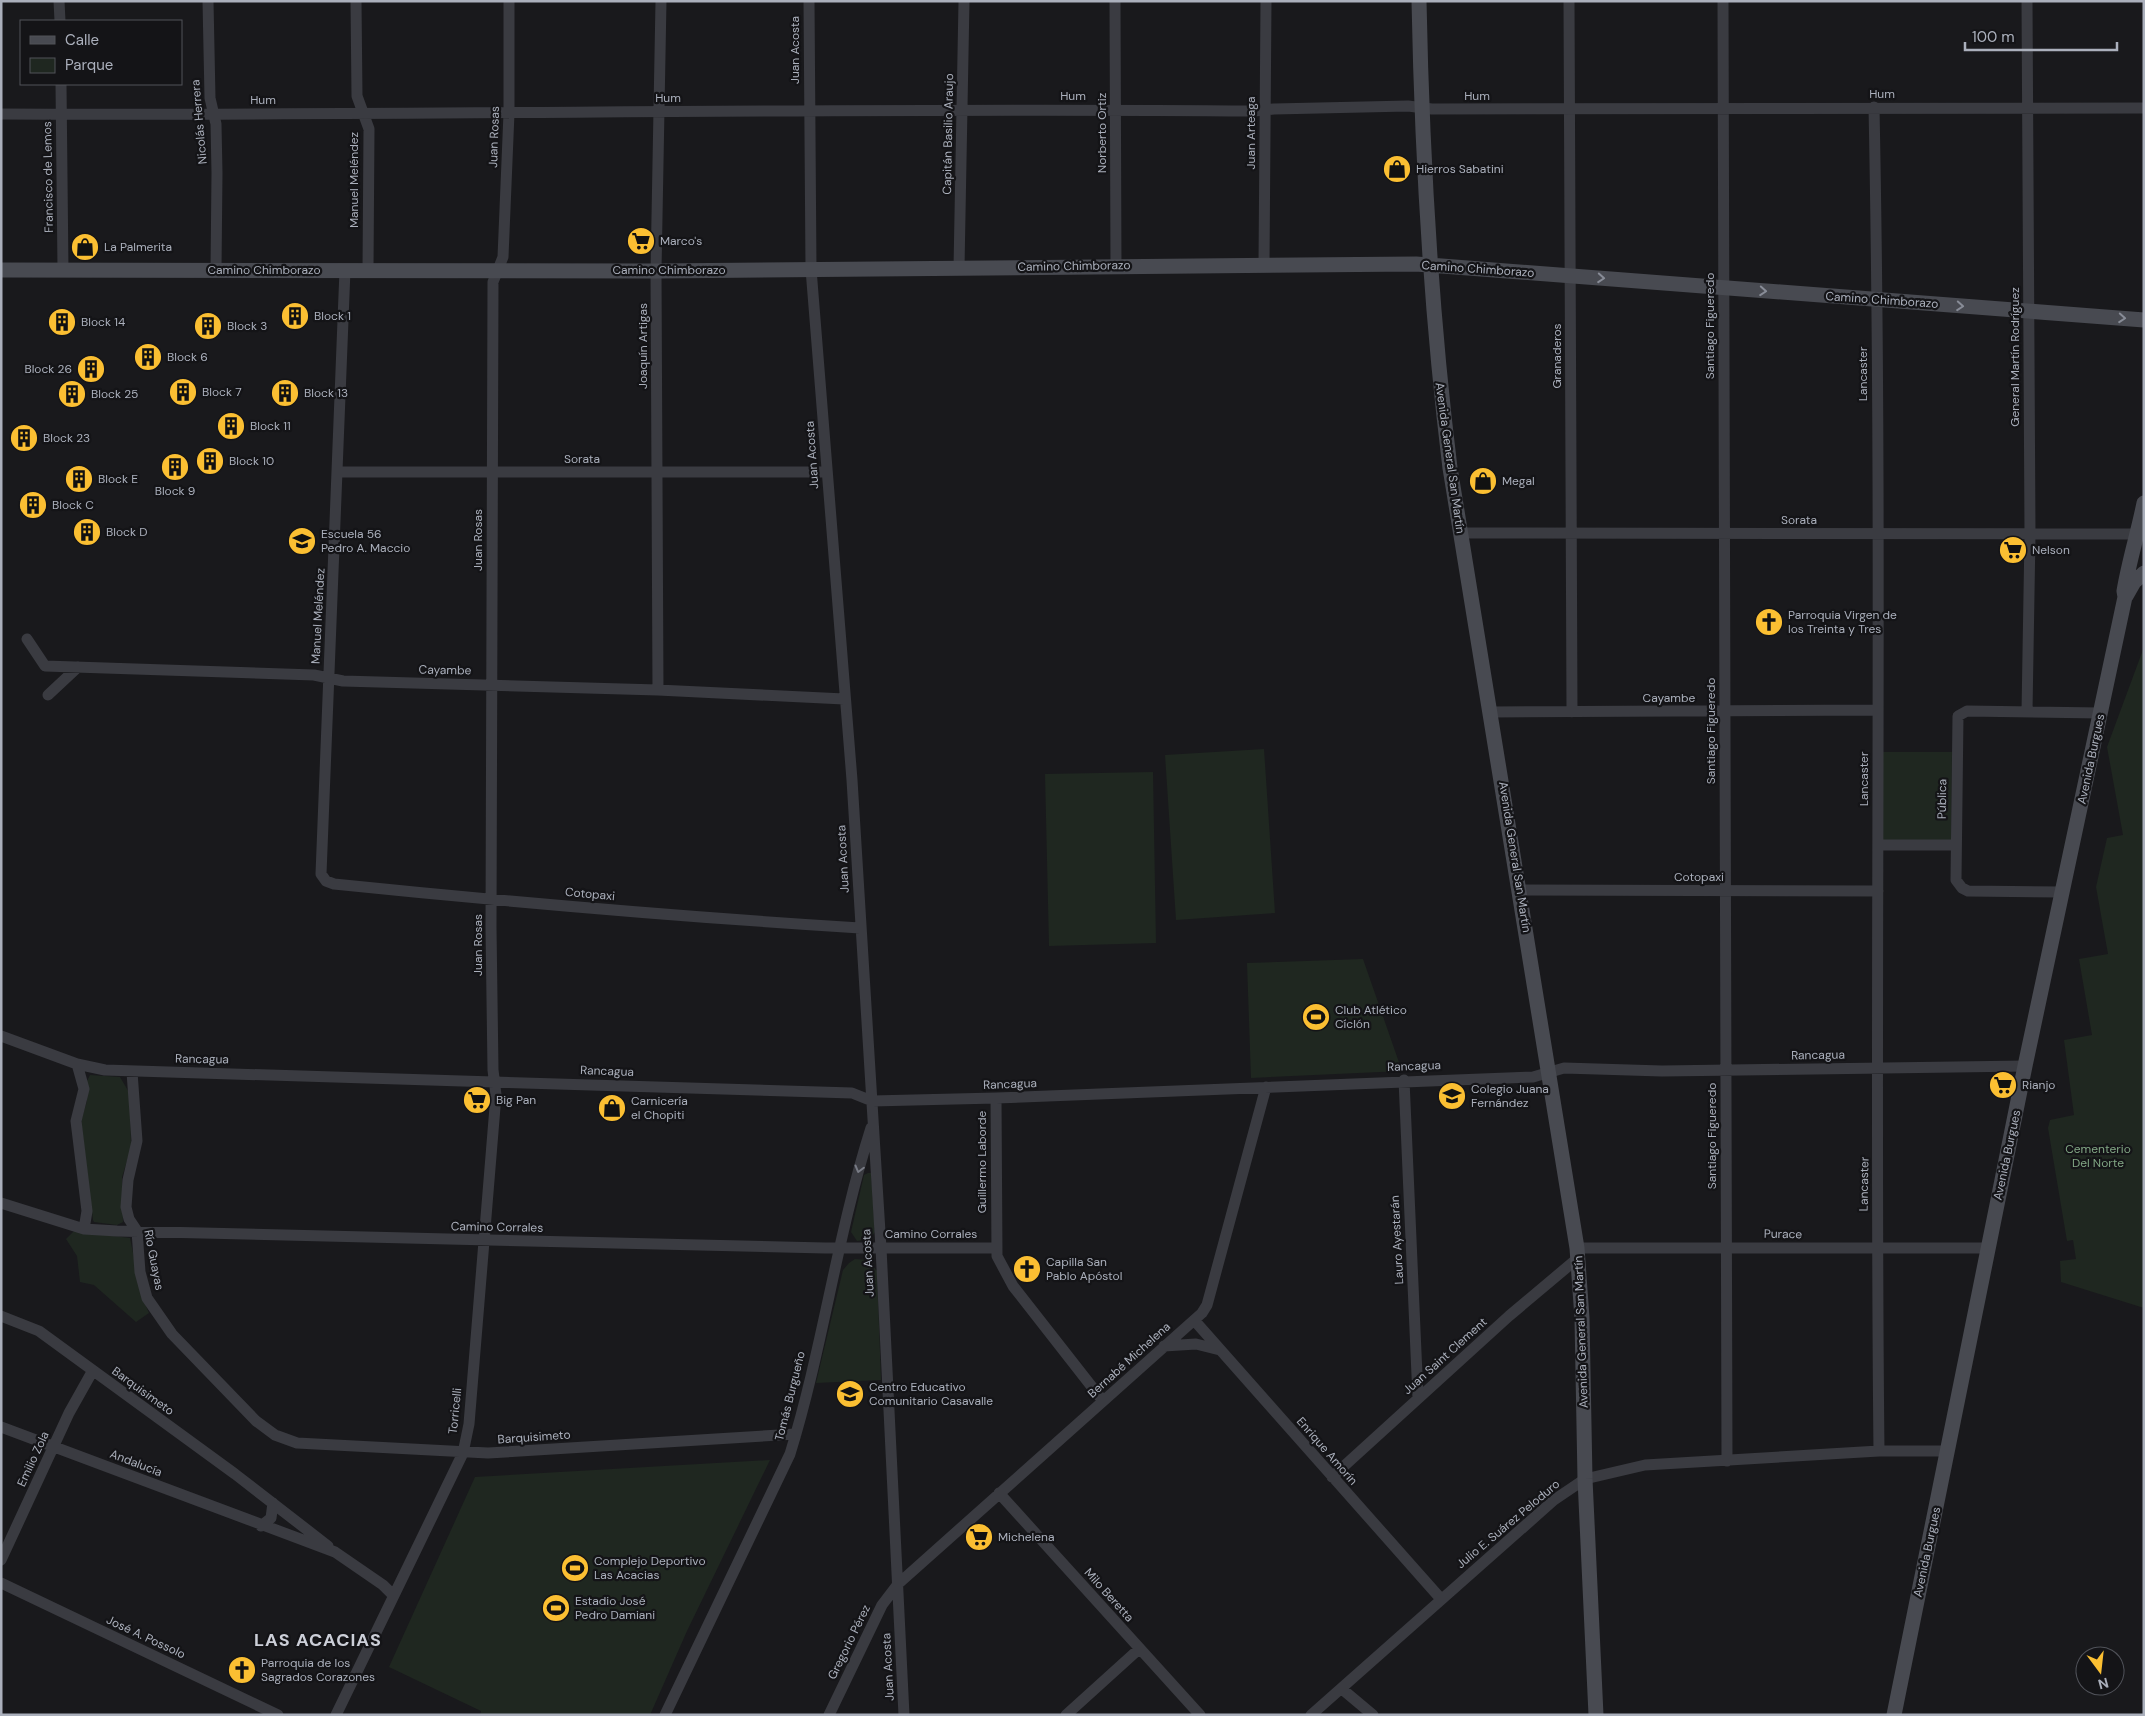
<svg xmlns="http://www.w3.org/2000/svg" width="2145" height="1716" font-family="'DM Sans',sans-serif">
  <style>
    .green { fill: #1f2720 }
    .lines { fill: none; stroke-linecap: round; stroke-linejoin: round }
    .street { stroke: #3a3b41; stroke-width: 11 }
    .secondary { stroke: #484a51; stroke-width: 15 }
    .oneway { stroke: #888c97 }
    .oneway2 { stroke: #787b85 }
    .labels { text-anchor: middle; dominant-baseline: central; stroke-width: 4.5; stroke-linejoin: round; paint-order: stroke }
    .street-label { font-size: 12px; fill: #abb0bc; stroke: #141417 }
    .poi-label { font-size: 12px; fill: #abb0bc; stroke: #141417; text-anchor: start }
    .park-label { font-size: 12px; fill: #82a785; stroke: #141417 }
    .district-label { font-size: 18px; font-weight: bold; letter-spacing: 1px; fill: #cccfd8; stroke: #141417 }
  </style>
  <rect width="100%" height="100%" fill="#19191c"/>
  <!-- green -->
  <path class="green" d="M2144 647V1308L2061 1282 2060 1261 2076 1259 2073 1240 2067 1241 2048 1128 2050 1120 2074 1115 2064 1040 2092 1035 2079 959 2108 954 2096 887 2107 838 2123 835 2107 747Z
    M1264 749 1275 913 1176 920 1165 755Z
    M1883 752H1952L1951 841H1883Z
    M1153 772 1156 943 1049 946 1045 774Z
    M1363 959 1402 1071 1251 1078 1247 963Z
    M90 1075 120 1077 130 1094 131 1148 122 1177 123 1222 117 1225 94 1222 93 1220 81 1121 87 1101V1081Z
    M868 1173H871L875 1232 870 1239 857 1241 851 1232 864 1175Z
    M74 1231 130 1238 142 1297 149 1313 136 1322 94 1285 80 1282 77 1256 66 1239Z
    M855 1259 868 1260 877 1271 881 1380 816 1383 843 1270 849 1263Z
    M770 1460 687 1631 650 1715H480L481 1711 389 1667 475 1477Z"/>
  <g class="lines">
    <!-- street -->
    <path class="street" d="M59 1 60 21
      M208 1 210 98 216 124 217 173 216 270
      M356 1 357 96 369 129 368 270
      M809 1 811 269 852 780 881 1248 904 1715
      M1115 1 1116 265
      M1569 1 1572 712
      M1723 1 1727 1461
      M61 84 63 270
      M1874 107C1883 555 1874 1003 1879 1451
      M1 114C419 116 836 107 1254 111L1274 109 1408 106 1432 109 2144 108
      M1264 264 1266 1
      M959 268 964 1
      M345 270 321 874 326 881 334 884C509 902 684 917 860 928
      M338 472H827
      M1461 533 2137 534
      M27 639 45 666 314 675 343 681 658 690 844 699
      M658 690 656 271 661 1
      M48 695 78 667
      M1492 712 1877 710
      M2027 712 2030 534 2027 1
      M1878 845H1955
      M1520 890 1878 891
      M2062 892 1968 891 1962 888 1956 880 1958 716 1967 711 2101 713
      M1 1036 77 1064 105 1070 852 1093 872 1101 996 1098 1533 1077 1564 1068 1662 1071 2025 1066
      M77 1064 84 1089 76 1121 87 1211 84 1229
      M132 1072 137 1141 128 1180 126 1207 129 1219 137 1231 140 1272 147 1298 172 1334 256 1421 275 1435 297 1443 488 1453 796 1434
      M1404 1080 1418 1398
      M996 1098 997 1256 1013 1286 1103 1401
      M1 1203 84 1229 117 1231 825 1248H996
      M1577 1248H1988
      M1 1316 39 1331 235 1474 328 1546
      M1194 1320 1441 1599
      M1164 1346 1196 1344 1220 1350
      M1 1427 335 1552 383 1585 393 1595
      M1332 1477 1509 1316 1578 1258
      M999 1493 1200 1715
      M261 1526 271 1518 273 1503
      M1 1560 69 1413 92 1372
      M1 1583 278 1715
      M1342 1689 1373 1715
      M336 1715 463 1453 469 1424 496 1095 493 1070 491 927 493 282 503 257 509 113V1
      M665 1715 790 1454C823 1347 837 1235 871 1128
      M829 1715 882 1605 898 1584 1202 1313 1207 1305 1266 1087
      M1066 1715 1139 1649
      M1311 1715 1554 1500 1585 1479 1645 1465 1879 1451H1948"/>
    <!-- secondary -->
    <path class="secondary" d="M1419 1C1422 157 1431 313 1450 468L1577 1248 1582 1318 1585 1479 1596 1715
      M1 270 656 271 1416 264 2144 320
      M2126 596 2134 582 2144 573
      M1894 1715 2025 1066 2125 597 2124 591C2129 561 2138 533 2144 503"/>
  </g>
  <!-- one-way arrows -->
  <defs><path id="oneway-chevron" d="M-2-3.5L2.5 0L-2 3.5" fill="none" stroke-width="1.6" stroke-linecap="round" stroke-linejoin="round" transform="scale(1.25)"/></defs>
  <g class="oneway">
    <use href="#oneway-chevron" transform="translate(1601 278) rotate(4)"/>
    <use href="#oneway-chevron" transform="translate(1763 291) rotate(4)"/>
    <use href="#oneway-chevron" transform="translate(1960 306) rotate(4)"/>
    <use href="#oneway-chevron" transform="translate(2122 318) rotate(4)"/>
  </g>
  <use class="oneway2" href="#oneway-chevron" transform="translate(859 1169) rotate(105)"/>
  <!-- icons -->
  <defs>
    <symbol id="shop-disc" viewBox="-11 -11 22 22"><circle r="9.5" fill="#fbbf32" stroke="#141417"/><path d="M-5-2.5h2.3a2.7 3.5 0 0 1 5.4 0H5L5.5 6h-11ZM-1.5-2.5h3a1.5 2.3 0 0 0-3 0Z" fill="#111"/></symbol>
    <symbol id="supermarket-disc" viewBox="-11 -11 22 22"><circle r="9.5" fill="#fbbf32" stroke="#141417"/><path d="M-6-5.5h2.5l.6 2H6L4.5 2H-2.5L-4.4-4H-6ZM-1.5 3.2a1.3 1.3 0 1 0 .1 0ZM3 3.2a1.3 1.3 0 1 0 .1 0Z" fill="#111"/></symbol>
    <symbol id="building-disc" viewBox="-11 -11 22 22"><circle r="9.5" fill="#fbbf32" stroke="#141417"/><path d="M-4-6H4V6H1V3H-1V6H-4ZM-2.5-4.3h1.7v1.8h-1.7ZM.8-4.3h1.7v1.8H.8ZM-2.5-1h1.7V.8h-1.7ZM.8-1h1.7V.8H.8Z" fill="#111"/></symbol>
    <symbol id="school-disc" viewBox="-11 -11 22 22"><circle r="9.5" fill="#fbbf32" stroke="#141417"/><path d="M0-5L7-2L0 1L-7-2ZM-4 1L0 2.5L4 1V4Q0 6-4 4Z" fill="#111"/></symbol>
    <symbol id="church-disc" viewBox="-11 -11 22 22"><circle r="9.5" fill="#fbbf32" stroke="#141417"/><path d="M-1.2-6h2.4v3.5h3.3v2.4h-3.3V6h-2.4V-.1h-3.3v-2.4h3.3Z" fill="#111"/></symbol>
    <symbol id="stadium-disc" viewBox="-11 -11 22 22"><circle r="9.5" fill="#fbbf32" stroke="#141417"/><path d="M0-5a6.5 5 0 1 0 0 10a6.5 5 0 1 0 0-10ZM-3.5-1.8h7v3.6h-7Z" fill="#111"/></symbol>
  </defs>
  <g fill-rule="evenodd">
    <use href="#shop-disc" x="1381" y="153" width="32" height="32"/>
    <use href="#supermarket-disc" x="625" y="225" width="32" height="32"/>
    <use href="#shop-disc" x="69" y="231" width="32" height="32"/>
    <use href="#building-disc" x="279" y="300" width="32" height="32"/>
    <use href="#building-disc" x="46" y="306" width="32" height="32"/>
    <use href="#building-disc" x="192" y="310" width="32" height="32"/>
    <use href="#building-disc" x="132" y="341" width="32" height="32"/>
    <use href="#building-disc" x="75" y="353" width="32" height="32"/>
    <use href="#building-disc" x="167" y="376" width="32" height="32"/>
    <use href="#building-disc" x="269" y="377" width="32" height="32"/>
    <use href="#building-disc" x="56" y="378" width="32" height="32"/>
    <use href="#building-disc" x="215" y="410" width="32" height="32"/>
    <use href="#building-disc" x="8" y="422" width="32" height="32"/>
    <use href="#building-disc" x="194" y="445" width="32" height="32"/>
    <use href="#building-disc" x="159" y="451" width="32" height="32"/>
    <use href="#building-disc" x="63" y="463" width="32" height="32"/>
    <use href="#shop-disc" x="1467" y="465" width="32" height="32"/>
    <use href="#building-disc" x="17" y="489" width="32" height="32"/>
    <use href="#building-disc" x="71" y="516" width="32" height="32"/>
    <use href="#school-disc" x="286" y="525" width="32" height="32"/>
    <use href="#supermarket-disc" x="1997" y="534" width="32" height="32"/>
    <use href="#church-disc" x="1753" y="606" width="32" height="32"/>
    <use href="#stadium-disc" x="1300" y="1001" width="32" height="32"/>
    <use href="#supermarket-disc" x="1987" y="1069" width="32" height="32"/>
    <use href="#school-disc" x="1436" y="1080" width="32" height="32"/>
    <use href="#supermarket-disc" x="461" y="1084" width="32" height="32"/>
    <use href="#shop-disc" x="596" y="1092" width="32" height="32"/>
    <use href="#church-disc" x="1011" y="1253" width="32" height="32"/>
    <use href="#school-disc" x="834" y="1378" width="32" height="32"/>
    <use href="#supermarket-disc" x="963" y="1521" width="32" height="32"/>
    <use href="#stadium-disc" x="559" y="1552" width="32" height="32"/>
    <use href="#stadium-disc" x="540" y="1592" width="32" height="32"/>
    <use href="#church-disc" x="226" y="1654" width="32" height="32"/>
  </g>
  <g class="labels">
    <!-- street labels -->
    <g class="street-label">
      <text transform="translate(795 50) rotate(-90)">Juan Acosta</text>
      <text x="1882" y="94">Hum</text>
      <text x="1073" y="96">Hum</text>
      <text x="1477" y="96">Hum</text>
      <text x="668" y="98">Hum</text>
      <text x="263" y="100">Hum</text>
      <text transform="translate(199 122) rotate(-95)">Nicolás Herrera</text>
      <text transform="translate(1102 133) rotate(-90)">Norberto Ortiz</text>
      <text transform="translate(1251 133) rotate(-90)">Juan Arteaga</text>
      <text transform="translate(948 134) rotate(-89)">Capitán Basilio Araujo</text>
      <text transform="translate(494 137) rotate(-88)">Juan Rosas</text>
      <text transform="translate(48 177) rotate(-91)">Francisco de Lemos</text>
      <text transform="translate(354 180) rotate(-90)">Manuel Meléndez</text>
      <text transform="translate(1074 266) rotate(-1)">Camino Chimborazo</text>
      <text transform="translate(1478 269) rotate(4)">Camino Chimborazo</text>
      <text x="264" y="270">Camino Chimborazo</text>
      <text x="669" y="270">Camino Chimborazo</text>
      <text transform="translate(1882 300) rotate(4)">Camino Chimborazo</text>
      <text transform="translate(1710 326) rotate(-90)">Santiago Figueredo</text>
      <text transform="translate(643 346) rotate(-90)">Joaquín Artigas</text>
      <text transform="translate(1557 356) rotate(-90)">Granaderos</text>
      <text transform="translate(2015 357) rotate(-90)">General Martín Rodríguez</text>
      <text transform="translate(1863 374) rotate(-90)">Lancaster</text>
      <text transform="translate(812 455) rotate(-94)">Juan Acosta</text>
      <text transform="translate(1450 458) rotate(82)">Avenida General San Martín</text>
      <text x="582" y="459">Sorata</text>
      <text x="1799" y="520">Sorata</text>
      <text transform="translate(478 540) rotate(-90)">Juan Rosas</text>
      <text transform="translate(318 616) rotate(-87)">Manuel Meléndez</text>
      <text transform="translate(445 670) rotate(1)">Cayambe</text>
      <text x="1669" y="698">Cayambe</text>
      <text transform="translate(1711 731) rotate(-90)">Santiago Figueredo</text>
      <text transform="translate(2091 759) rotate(-78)">Avenida Burgues</text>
      <text transform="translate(1864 779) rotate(-90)">Lancaster</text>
      <text transform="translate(1942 799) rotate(-89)">Pública</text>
      <text transform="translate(1515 857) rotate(81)">Avenida General San Martín</text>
      <text transform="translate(843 859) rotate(-93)">Juan Acosta</text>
      <text x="1699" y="877">Cotopaxi</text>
      <text transform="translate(590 894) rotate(5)">Cotopaxi</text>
      <text transform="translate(478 945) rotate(-90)">Juan Rosas</text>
      <text transform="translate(1818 1055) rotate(-1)">Rancagua</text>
      <text transform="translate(202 1059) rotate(1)">Rancagua</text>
      <text transform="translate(1414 1066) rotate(-2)">Rancagua</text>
      <text transform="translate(607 1071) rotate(2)">Rancagua</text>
      <text transform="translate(1010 1084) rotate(-2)">Rancagua</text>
      <text transform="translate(1712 1136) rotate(-90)">Santiago Figueredo</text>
      <text transform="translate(2007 1155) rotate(-78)">Avenida Burgues</text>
      <text transform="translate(982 1162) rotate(-90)">Guillermo Laborde</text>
      <text transform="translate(1864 1184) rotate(-89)">Lancaster</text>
      <text transform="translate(497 1227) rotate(1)">Camino Corrales</text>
      <text x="931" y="1234">Camino Corrales</text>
      <text transform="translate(1783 1234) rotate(1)">Purace</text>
      <text transform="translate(1397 1240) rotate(-93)">Lauro Ayestarán</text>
      <text transform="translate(154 1260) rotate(79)">Río Guayas</text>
      <text transform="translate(868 1263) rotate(-93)">Juan Acosta</text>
      <text transform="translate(1581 1332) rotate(-92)">Avenida General San Martín</text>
      <text transform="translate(1445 1356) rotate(-42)">Juan Saint Clement</text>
      <text transform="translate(1129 1360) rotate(-42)">Bernabé Michelena</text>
      <text transform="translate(143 1391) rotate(36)">Barquisimeto</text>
      <text transform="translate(790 1396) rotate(-76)">Tomás Burgueño</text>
      <text transform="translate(455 1411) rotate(-84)">Torricelli</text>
      <text transform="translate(534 1437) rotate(-4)">Barquisimeto</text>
      <text transform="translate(1327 1451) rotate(49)">Enrique Amorín</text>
      <text transform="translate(33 1459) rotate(-65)">Emilio Zola</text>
      <text transform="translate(136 1463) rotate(21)">Andalucía</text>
      <text transform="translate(1508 1524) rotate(-40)">Julio E. Suárez Peloduro</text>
      <text transform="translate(1927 1552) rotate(-78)">Avenida Burgues</text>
      <text transform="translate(1109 1595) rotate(48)">Milo Beretta</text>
      <text transform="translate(146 1637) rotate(25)">José A. Possolo</text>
      <text transform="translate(849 1642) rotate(-64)">Gregorio Pérez</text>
      <text transform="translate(888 1667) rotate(-93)">Juan Acosta</text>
    </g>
    <!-- poi labels -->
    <g class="poi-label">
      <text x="1416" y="169">Hierros Sabatini</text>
      <text x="660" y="241">Marco's</text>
      <text x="104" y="247">La Palmerita</text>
      <text x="314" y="316">Block 1</text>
      <text x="81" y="322">Block 14</text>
      <text x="227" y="326">Block 3</text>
      <text x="167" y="357">Block 6</text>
      <text x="72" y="369" text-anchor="end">Block 26</text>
      <text x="202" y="392">Block 7</text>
      <text x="304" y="393">Block 13</text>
      <text x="91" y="394">Block 25</text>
      <text x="250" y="426">Block 11</text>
      <text x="43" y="438">Block 23</text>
      <text x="229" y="461">Block 10</text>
      <text x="98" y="479">Block E</text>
      <text x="1502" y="481">Megal</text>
      <text x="175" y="491" text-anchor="middle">Block 9</text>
      <text x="52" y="505">Block C</text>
      <text x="106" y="532">Block D</text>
      <text x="321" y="534">Escuela 56<tspan x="321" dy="14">Pedro A. Maccio</tspan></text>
      <text x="2032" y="550">Nelson</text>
      <text x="1788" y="615">Parroquia Virgen de<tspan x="1788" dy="14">los Treinta y Tres</tspan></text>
      <text x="1335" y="1010">Club Atlético<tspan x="1335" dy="14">Cíclón</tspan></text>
      <text x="2022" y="1085">Rianjo</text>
      <text x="1471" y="1089">Colegio Juana<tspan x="1471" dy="14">Fernández</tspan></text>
      <text x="496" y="1100">Big Pan</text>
      <text x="631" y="1101">Carnicería<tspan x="631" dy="14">el Chopiti</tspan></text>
      <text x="1046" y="1262">Capilla San<tspan x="1046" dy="14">Pablo Apóstol</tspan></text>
      <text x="869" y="1387">Centro Educativo<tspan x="869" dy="14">Comunitario Casavalle</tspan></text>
      <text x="998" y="1537">Michelena</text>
      <text x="594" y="1561">Complejo Deportivo<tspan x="594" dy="14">Las Acacias</tspan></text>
      <text x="575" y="1601">Estadio José<tspan x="575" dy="14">Pedro Damiani</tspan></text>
      <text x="261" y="1663">Parroquia de los<tspan x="261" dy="14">Sagrados Corazones</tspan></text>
    </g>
    <!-- park labels -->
    <g class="park-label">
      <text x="2098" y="1149">Cementerio<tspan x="2098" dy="14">Del Norte</tspan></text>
    </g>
    <!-- district labels -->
    <g class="district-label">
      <text x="318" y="1640">LAS ACACIAS</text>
    </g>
  </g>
  <!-- border -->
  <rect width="2145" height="1716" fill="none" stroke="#abb0bc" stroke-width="5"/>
  <!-- legend -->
  <rect x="20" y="20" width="162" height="65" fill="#141417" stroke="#505259"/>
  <rect x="30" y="36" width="25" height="8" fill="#484a51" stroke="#505259"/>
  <text x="65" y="45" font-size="15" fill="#abb0bc">Calle</text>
  <rect x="30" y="58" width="25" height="15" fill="#1f2720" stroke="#505259"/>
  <text x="65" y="70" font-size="15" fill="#abb0bc">Parque</text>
  <!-- north arrow -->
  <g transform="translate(2100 1671) rotate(165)"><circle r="24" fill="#141417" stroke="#505259"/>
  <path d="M0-4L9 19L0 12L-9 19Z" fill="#fbbf32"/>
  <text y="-8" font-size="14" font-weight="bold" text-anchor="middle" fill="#abb0bc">N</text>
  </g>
  <!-- scale -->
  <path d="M1965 42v8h152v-8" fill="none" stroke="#abb0bc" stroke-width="2.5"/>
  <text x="1972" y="42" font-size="15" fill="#abb0bc" stroke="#141417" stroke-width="4" paint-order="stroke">100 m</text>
</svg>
